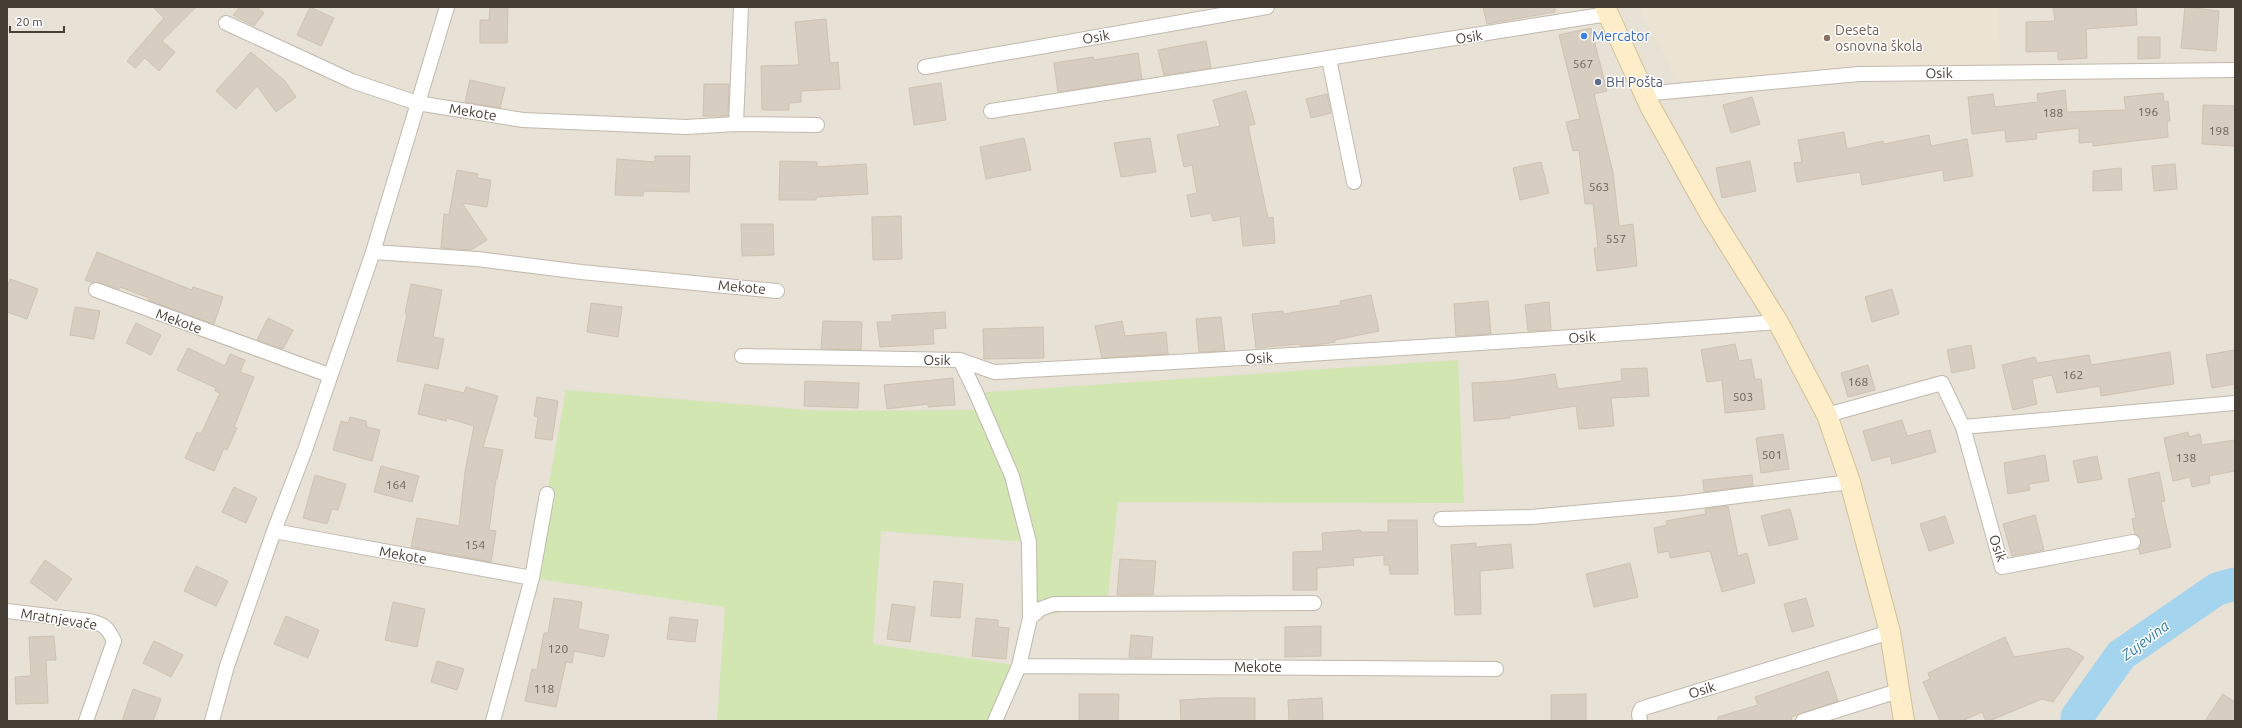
<svg xmlns="http://www.w3.org/2000/svg" width="2242" height="728" font-family="Ubuntu,sans-serif">
  <style>
    .residential { fill: #e7e1d6 }
    .education { fill: #ece3d2 }
    .green { fill: #d1e6b1 }
    .lines { fill: none; stroke-linecap: round; stroke-linejoin: round }
    .river { stroke: #a5d4ee; stroke-width: 33 }
    .building { fill: #d7cdc0; stroke: #cfc2b0 }
    .street-casing { stroke: #c1b9ad; stroke-width: 16 }
    .secondary-casing { stroke: #d2c098; stroke-width: 22 }
    .street { stroke: #fff; stroke-width: 14 }
    .secondary { stroke: #fdedc8; stroke-width: 20 }
    .shop-dot { fill: #3f7fe0; stroke: #fff; stroke-width: 1.5 }
    .education-dot { fill: #8d6e63; stroke: #fff; stroke-width: 1.5 }
    .service-dot { fill: #5c6f8a; stroke: #fff; stroke-width: 1.5 }
    .labels { text-anchor: middle; dominant-baseline: central; stroke-width: 3; stroke-linejoin: round; paint-order: stroke }
    .number-label { font-size: 12px; fill: #6a6258 }
    .education-label { font-size: 14px; fill: #785e54; stroke: #fff; text-anchor: start }
    .shop-label { font-size: 14px; fill: #366cbe; stroke: #fff; text-anchor: start }
    .street-label { font-size: 14px; fill: #463f36; stroke: #fff }
    .service-label { font-size: 14px; fill: #4e5e75; stroke: #fff; text-anchor: start }
    .water-label { font-size: 15px; font-style: italic; fill: #307ba7; stroke: #fff }
  </style>
  <rect width="100%" height="100%" fill="#f3efe7"/>
  <!-- residential -->
  <path class="residential" d="M7 7H2235V721H7Z"/>
  <!-- education -->
  <path class="education" d="M1638 7H1999L2000 69 1678 81Z"/>
  <!-- green -->
  <path class="green" d="M1458 360 1464 503 1118 502 1107 604 1030 618 1028 542 881 531 873 644 1019 666 995 721H717L725 607 532 578 566 390 820 411 983 410 976 393Z"/>
  <g class="lines">
    <!-- river -->
    <path class="river" d="M2077 721V717L2121 655 2217 589 2235 584"/>
  </g>
  <!-- building -->
  <path class="building" d="M153 7H196L162 41 175 52 159 71 145 58 135 68 127 61 164 18Z
    M240 7H256L264 13 254 26 233 15Z
    M310 7 334 18 321 46 297 35Z
    M490 7H508L507 43H480V20H489Z
    M1483 7H1555V12L1487 24Z
    M2053 7H2136L2137 25 2086 29 2087 58 2058 60V51L2026 52V22L2055 21Z
    M2185 7 2219 11 2216 51 2181 48Z
    M826 19 830 63 838 62 840 89 801 91V102L789 103V110H762L761 66 799 65 795 22Z
    M1591 28 1607 91 1594 94 1613 173 1619 226 1633 224 1637 266 1597 271 1594 248H1598L1593 204H1585L1579 150 1573 151 1566 122 1580 119 1559 35Z
    M2138 37H2160V58L2138 59Z
    M1206 41 1211 68 1164 75 1158 50Z
    M251 52 285 81 296 97 276 112 257 86 236 109 216 91Z
    M1138 53 1142 79 1058 92 1054 63 1093 57 1094 60Z
    M470 80 505 88 500 108 465 102Z
    M941 83 946 120 914 125 909 88Z
    M704 84H729L728 116H703Z
    M2065 90 2067 112 2126 110 2124 97 2163 93 2164 102 2168 101 2170 121H2167L2168 137 2093 146V142L2079 143V128L2036 133 2037 139 2006 142 2005 130 1972 134 1968 97 1993 94 1995 107 2038 102 2037 94Z
    M1246 91 1255 124 1248 126 1268 218 1273 217 1275 243 1243 246 1240 216 1213 221 1211 213 1191 217 1187 195 1197 193 1192 165 1184 167 1177 135 1220 126 1213 100Z
    M1327 94 1331 113 1311 118 1306 99Z
    M1752 97 1760 124 1731 133 1723 105Z
    M2203 105 2235 106V146L2202 144Z
    M1844 132 1847 149 1883 141 1884 144 1929 135 1931 146 1967 139 1973 176 1944 181 1943 170 1862 185 1860 172 1797 182 1794 163 1802 162 1798 140Z
    M1024 138 1031 170 986 179 980 147Z
    M1150 138 1156 172 1121 177 1114 143Z
    M655 156H690L689 192 644 191 643 196 615 195 617 159 655 162Z
    M780 161 817 162V167L866 164 868 194 816 197V200H779Z
    M1750 161 1756 191 1722 198 1716 168Z
    M1541 162 1549 193 1520 200 1513 168Z
    M2175 164 2177 189 2154 191 2152 166Z
    M2121 168 2122 190 2093 191V171Z
    M457 170 478 174 477 178 491 180 487 207 462 203 487 240 471 250 441 248 444 214 449 215Z
    M901 216 902 259 873 260 872 217Z
    M741 224H773L774 255 742 256Z
    M97 252 192 290 193 287 223 297 214 324 148 300 149 298 120 287 119 289 99 282 92 283 85 280Z
    M10 279 38 289 27 319 7 312V288Z
    M411 284 442 290 433 337 444 339 438 369 397 361 407 314 405 313Z
    M1892 289 1899 314 1872 322 1865 297Z
    M1371 295 1379 331 1335 340V342L1309 346H1300V344L1256 348 1252 314 1283 311V314L1341 305 1340 301Z
    M1488 301 1491 334 1456 336 1454 304Z
    M1549 302 1551 330 1528 331 1525 305Z
    M591 303 622 307 618 337 587 332Z
    M75 307 100 311 94 339 70 335Z
    M945 312 946 328 933 329 934 344 880 347 877 322H892V315Z
    M1221 317 1225 351 1199 352 1196 319Z
    M268 318 293 330 283 349 257 340Z
    M823 321 862 322 861 350 821 349Z
    M1122 321 1125 336 1166 332 1168 354 1102 358 1095 326Z
    M136 323 161 335 151 355 126 343Z
    M1043 327 1044 358 984 359 983 329Z
    M1735 344 1739 361 1751 359 1755 379H1761L1765 409 1725 413 1722 380 1707 382 1701 350Z
    M1971 345 1975 368 1952 373 1947 350Z
    M188 348 225 366 230 354 245 360 240 372 254 377 234 427 237 428 227 450 224 448 214 471 185 458 197 432 201 434 220 393 215 391 216 388 177 370Z
    M2235 350V384L2212 388 2206 355Z
    M2170 352 2174 384 2101 396 2100 386 2057 393 2052 375 2032 379 2037 404 2013 410 2002 365 2035 357 2037 363 2089 355 2091 365Z
    M1868 365 1875 390 1848 397 1841 373Z
    M1647 368 1649 396 1611 398 1614 426 1579 429 1576 406 1510 416V418L1474 421 1472 383 1507 381 1555 374 1558 389 1622 381 1621 369Z
    M953 378 955 405 928 407V404L887 409 884 385Z
    M805 381 859 383 858 408 804 406Z
    M425 384 464 393 466 387 498 396 483 447 503 450 497 479H496L489 530 496 531 491 562 411 547 417 518 459 526 465 472 474 426 447 418 446 421 418 414Z
    M537 397 558 401 552 440 535 438 538 417 534 416Z
    M350 417 366 421 367 427 380 430 372 461 333 450 341 421 348 423Z
    M1902 420 1907 436 1930 430 1936 452 1892 464 1890 456 1872 461 1863 431Z
    M2188 432 2189 437 2200 434 2202 445 2235 440V471L2209 476 2210 483 2192 487 2190 477 2173 481 2164 438Z
    M1783 434 1789 469 1761 473 1756 438Z
    M2045 455 2049 481 2029 484 2030 490 2008 494 2004 463Z
    M2097 456 2102 479 2078 483 2073 461Z
    M381 466 419 476 412 502 374 492Z
    M2159 472 2165 501 2161 502 2171 547 2140 554 2138 548 2141 541 2135 534 2132 519 2136 518 2128 479Z
    M315 475 346 484 338 510 332 509 327 524 303 518Z
    M1752 475 1753 486 1704 492 1703 480Z
    M234 487 257 498 246 523 222 512Z
    M1728 506 1738 556 1747 553 1755 583 1722 592 1710 551 1670 558 1669 551 1658 553 1654 528 1667 525 1666 521 1706 514 1705 509Z
    M1790 509 1798 539 1769 546 1761 516Z
    M2035 515 2044 550 2012 556 2003 524Z
    M1945 516 1954 543 1929 551 1920 524Z
    M1388 520H1417L1418 574H1390L1389 565H1384V555L1353 558 1354 565 1317 568V590H1293V552L1323 551 1322 533 1360 530 1361 532H1388Z
    M1476 543V547L1511 544 1513 568 1480 571 1481 614 1455 615 1451 545Z
    M1120 559 1156 561 1153 595H1117Z
    M45 560 72 579 56 601 30 582Z
    M1630 563 1638 597 1594 607 1586 574Z
    M196 566 228 581 216 606 184 591Z
    M934 581 963 584 960 618 931 616Z
    M554 598 582 602 578 629 609 635 604 657 574 651 572 663 566 662 556 707 525 701 532 669 537 670 544 633H548Z
    M1806 598 1814 626 1792 632 1784 604Z
    M393 602 425 609 417 647 385 640Z
    M892 604 915 607 910 642 887 639Z
    M286 616 319 630 308 658 274 644Z
    M670 617 698 620 695 642 667 639Z
    M976 618 998 620V627L1009 628 1006 659 972 656Z
    M1321 626V656L1285 657V627Z
    M1131 635 1153 637 1151 658H1129Z
    M54 636 56 660H46L48 703 16 704 15 677 31 676 29 637Z
    M2005 637 2014 657 2068 648 2084 657 2053 702 2042 699 1989 721H1986L1982 712 1962 721H1940L1923 682 1930 679 1928 673Z
    M154 641 183 655 171 677 143 663Z
    M437 661 464 669 457 690 431 682Z
    M1828 671 1838 701 1791 717 1792 721H1718V717L1758 705 1755 697Z
    M133 689 161 699 153 721H122Z
    M1079 694H1119L1118 721H1079Z
    M1586 694V721H1551V695Z
    M2223 694 2235 702V721H2205Z
    M1214 698H1255V721H1181L1180 700Z
    M1322 698 1323 721H1289L1288 700Z"/>
  <g class="lines">
    <defs>
      <path id="street" d="M226 23 352 81 417 103 523 120 686 127 736 124 817 125
        M1329 59 1354 182
        M925 67 1267 7
        M1643 94 1859 74 2235 70
        M991 111 1608 14
        M736 124 741 7
        M373 252 477 259 581 272 777 291
        M96 290 329 375
        M742 356 960 360 994 372C1256 358 1517 342 1778 322
        M960 360 976 393 1012 476 1029 542 1030 618
        M1827 415 1942 383 1963 427 2235 403
        M1963 427 2002 567 2133 542
        M1441 519 1531 517 1683 503 1850 482
        M274 531 532 578
        M7 611 90 621C104 624 108 628 114 641L86 721
        M1019 666 1496 669
        M212 721 227 666 274 531 305 450 373 252 447 7
        M493 721 532 578 547 494
        M995 721 1019 666 1030 618 1040 609 1054 604 1314 603
        M1640 721 1639 714 1641 709 1647 707 1890 632
        M1803 721 1901 690"/>
      <path id="secondary" d="M1605 7 1650 106 1710 214 1778 322 1827 415 1850 482 1890 632 1904 721"/>
    </defs>
    <!-- street casing -->
    <use href="#street" class="street-casing"/>
    <!-- secondary casing -->
    <use href="#secondary" class="secondary-casing"/>
    <!-- street -->
    <use href="#street" class="street"/>
    <!-- secondary -->
    <use href="#secondary" class="secondary"/>
  </g>
  <!-- markers -->
  <circle class="shop-dot" cx="1584" cy="36" r="4"/>
  <circle class="education-dot" cx="1827" cy="38" r="4"/>
  <circle class="service-dot" cx="1598" cy="82" r="4"/>
  <g class="labels">
    <!-- number labels -->
    <g class="number-label">
      <text x="1583" y="63">567</text>
      <text x="2148" y="111">196</text>
      <text x="2053" y="112">188</text>
      <text x="2219" y="130">198</text>
      <text x="1599" y="186">563</text>
      <text x="1616" y="238">557</text>
      <text x="2073" y="374">162</text>
      <text x="1858" y="381">168</text>
      <text x="1743" y="396">503</text>
      <text x="1772" y="454">501</text>
      <text x="2186" y="457">138</text>
      <text x="396" y="484">164</text>
      <text x="475" y="544">154</text>
      <text x="558" y="648">120</text>
      <text x="544" y="688">118</text>
    </g>
    <!-- education labels -->
    <g class="education-label">
      <text x="1835" y="30">Deseta<tspan x="1835" dy="16">osnovna škola</tspan></text>
    </g>
    <!-- shop labels -->
    <g class="shop-label">
      <text x="1592" y="36">Mercator</text>
    </g>
    <!-- street labels -->
    <g class="street-label">
      <text transform="translate(1096 37) rotate(-10)">Osik</text>
      <text transform="translate(1469 37) rotate(-9)">Osik</text>
      <text transform="translate(1939 73) rotate(-1)">Osik</text>
      <text transform="translate(473 112) rotate(9)">Mekote</text>
      <text transform="translate(742 287) rotate(5)">Mekote</text>
      <text transform="translate(179 321) rotate(20)">Mekote</text>
      <text transform="translate(1582 337) rotate(-4)">Osik</text>
      <text transform="translate(1259 358) rotate(-3)">Osik</text>
      <text transform="translate(937 360) rotate(1)">Osik</text>
      <text transform="translate(1998 548) rotate(71)">Osik</text>
      <text transform="translate(403 555) rotate(10)">Mekote</text>
      <text transform="translate(59 619) rotate(9)">Mratnjevače</text>
      <text x="1258" y="667">Mekote</text>
      <text transform="translate(1702 690) rotate(-17)">Osik</text>
    </g>
    <!-- service labels -->
    <g class="service-label">
      <text x="1606" y="82">BH Pošta</text>
    </g>
    <!-- water labels -->
    <g class="water-label">
      <text transform="translate(2145 640) rotate(-37)">Zujevina</text>
    </g>
  </g>
  <!-- border -->
  <rect width="2242" height="728" fill="none" stroke="#463f36" stroke-width="16"/>
  <!-- scale -->
  <path d="M10 26v6h54v-6" fill="none" stroke="#463f36" stroke-width="2"/>
  <text x="16" y="26" font-size="12" fill="#463f36" stroke="#ffffff" stroke-width="3" paint-order="stroke">20 m</text>
</svg>
